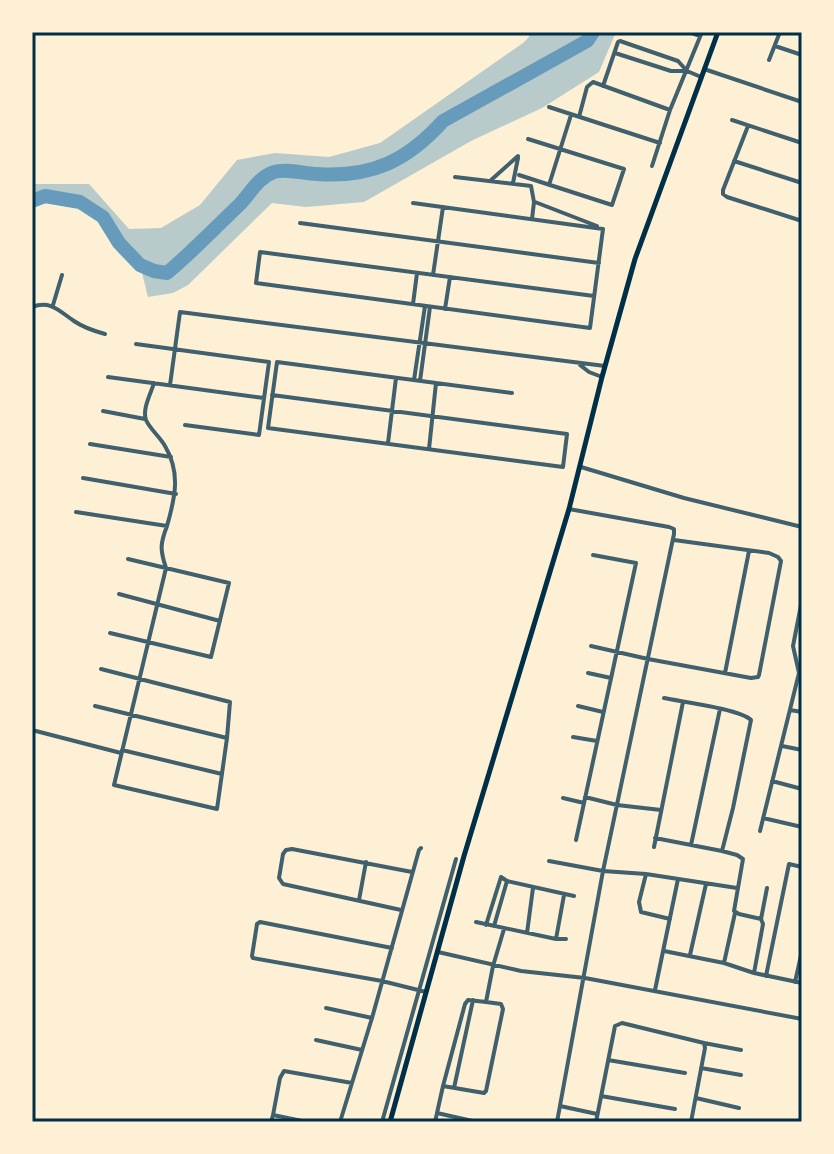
<svg xmlns="http://www.w3.org/2000/svg" width="834" height="1154" font-family="Quicksand,sans-serif">
  <style>
    .green { fill: #b9caca }
    .lines { fill: none; stroke-linecap: round; stroke-linejoin: round }
    .river { stroke: #669bbc; stroke-width: 14 }
    .minor { stroke: #3f606c; stroke-width: 4 }
    .secondary { stroke: #003049; stroke-width: 5 }
    .neatline { fill: none; stroke: #003049; stroke-width: 3 }
  </style>
  <rect width="100%" height="100%" fill="#fdf0d5"/>
  <!-- green -->
  <path class="green" d="M530 32H616L599 72 542 108 471 141 364 202 306 207 272 203 188 285 173 293 148 297 140 265 119 243 103 217 80 201 45 196 32 201V184H89L129 229 161 228 200 205 237 160 275 153 329 157 380 143 523 43 529 37Z"/>
  <g class="lines">
    <!-- river -->
    <path class="river" d="M32 201 45 196 80 202 103 217 119 243 140 265 154 271 167 273C192 252 215 228 239 205 251 193 257 178 274 172 286 168 305 174 317 174 371 178 407 161 443 121L587 41 593 32"/>
    <!-- minor -->
    <path class="minor" d="M689 32 700 36
      M775 46 802 55
      M615 53 671 71H687L701 77
      M769 60 780 32
      M704 69 802 102
      M603 86 618 42 620 41 678 61 687 71
      M549 107 660 143
      M579 117 587 87 593 82 670 110
      M732 120 802 143
      M748 126 723 190V194L727 197 802 221
      M734 161 802 183
      M652 166 670 110 702 32
      M519 175 612 205 624 169 528 139
      M455 177 531 186 534 202 532 219
      M490 181 518 156
      M513 183 518 158
      M549 185 571 115
      M535 202 597 226
      M413 203 603 229 590 328 256 283 260 252 594 296
      M300 223 599 263
      M433 275 443 207
      M413 304 417 273
      M53 305 62 275
      M32 307C51 300 59 311 74 321 84 328 94 331 105 334
      M445 309 450 277
      M136 344 269 362 259 435 185 425
      M580 365 589 372 602 377
      M108 377 264 398
      M414 380 425 306
      M420 381 430 307
      M170 385 180 312 605 366
      M272 395 567 434 563 467 268 428 277 362 512 393
      M103 411 145 419
      M388 443 396 378
      M90 444 171 457
      M429 449 436 383
      M581 467 684 498 802 527
      M83 478 176 494
      M76 512 167 526C175 498 181 473 165 446 160 437 150 429 146 420 142 409 151 393 154 383
      M119 594 220 621
      M110 633 211 657 229 583 128 559
      M591 646 648 659 751 678 758 677 759 675 781 561 778 557 769 553 674 540
      M101 669 230 702 227 738
      M588 673 611 678
      M725 673 749 551
      M95 706 227 738 217 809 114 785C131 712 149 640 166 568 160 550 160 544 167 526
      M578 706 603 712
      M790 710 802 712
      M32 730 121 753
      M573 737 597 741
      M782 746 802 750
      M122 750 222 774
      M772 781 802 789
      M585 797 617 805 661 810
      M563 798 584 803
      M763 818 802 827
      M760 831 799 673 793 646 802 600
      M655 838 722 851 733 808 751 720C740 709 683 702 664 698
      M576 840 636 563 593 555
      M691 845 720 709
      M654 847 683 702
      M722 851 737 855 743 859 734 911 739 914 761 919 763 924 754 973
      M549 861 603 871 646 874 737 888
      M646 874 639 902 641 912 670 919
      M359 900 366 862
      M401 910 283 884 279 878 283 854 286 850 292 849 412 872
      M761 919 767 888
      M476 922 556 939H566
      M486 925 501 877 507 881 574 896
      M494 926 507 881
      M527 933 533 888
      M556 939 564 895
      M392 948 260 922 257 924 252 956 253 958 382 981 426 992
      M664 951 724 963 754 973 802 983
      M438 952 521 971 585 978 802 1019
      M690 955 706 884
      M724 963 735 913
      M766 976 789 864 802 867
      M795 982 802 951
      M655 990 678 879
      M486 1002 468 1000 465 1004 443 1086 484 1093 486 1091 503 1009 501 1004 486 1002 493 966 504 929
      M326 1008 372 1018
      M316 1040 362 1050
      M704 1043 741 1050
      M608 1060 685 1073
      M701 1068 741 1075
      M454 1088 473 1000
      M601 1096 675 1109
      M696 1098 739 1108
      M560 1106 597 1114
      M437 1113 477 1122
      M273 1115 280 1078 284 1071 352 1083
      M271 1122 273 1115 307 1122
      M340 1122 372 1018 419 850 421 848
      M382 1122 456 859
      M435 1122 443 1086
      M557 1122 603 871 674 534V529L669 527 569 509
      M596 1122 615 1026 622 1023 704 1043 705 1048 691 1122"/>
    <!-- secondary -->
    <path class="secondary" d="M390 1122 464 856 569 509 602 377 635 259 718 32"/>
  </g>
  <!-- border -->
  <rect width="834" height="1154" fill="none" stroke="#fdf0d5" stroke-width="68"/>
  <rect x="34" y="34" width="766" height="1086" class="neatline"/>
</svg>
